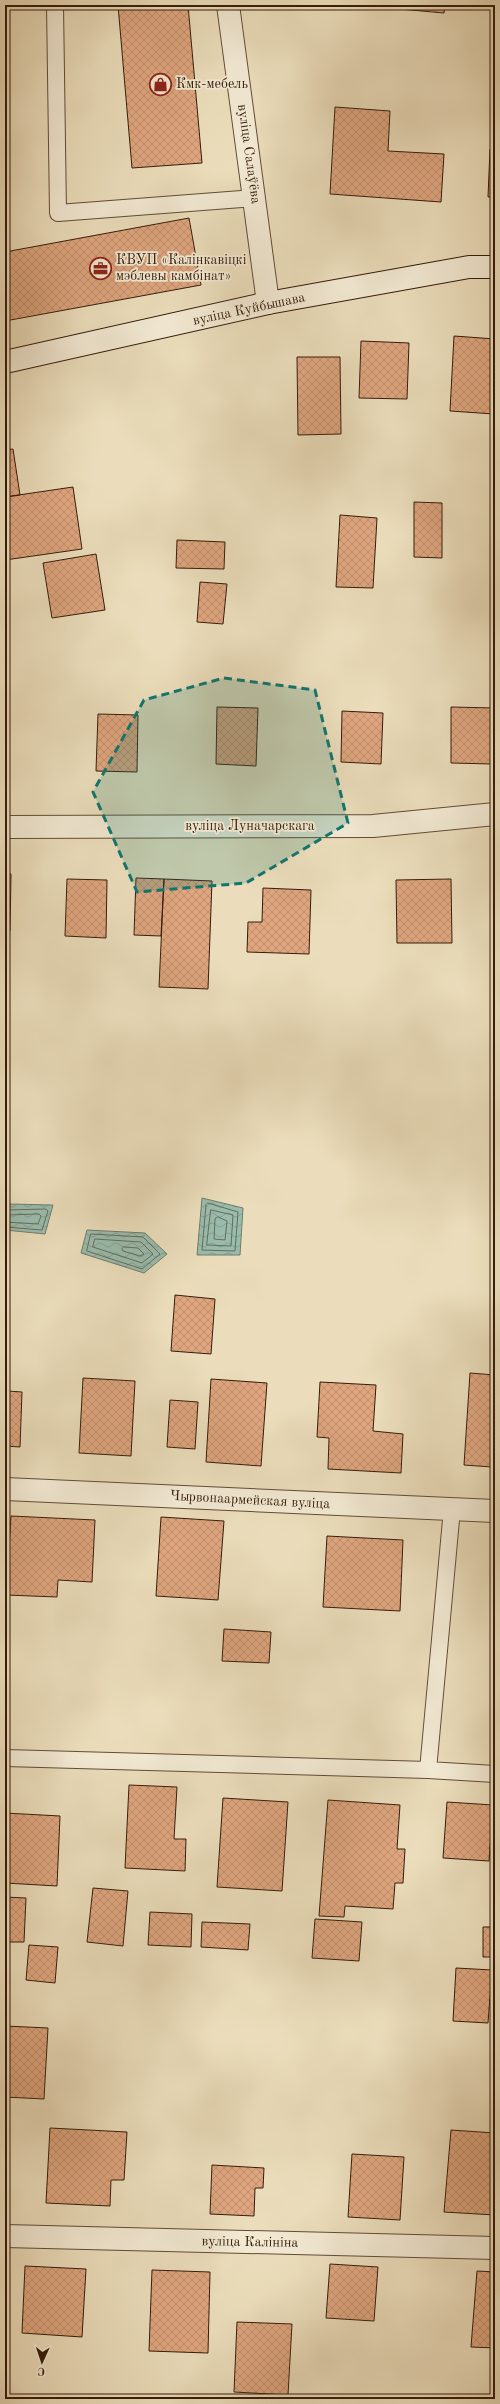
<svg xmlns="http://www.w3.org/2000/svg" width="500" height="2404" font-family="'Old Standard TT',serif">
  <style>
    .water { fill: url(#water-waves); stroke: #717c6c }
    .lines { fill: none; stroke-linecap: round; stroke-linejoin: round }
    .shore { stroke: #676c5c; stroke-width: 1 }
    .building { fill: url(#building-cross-hatch); stroke: #351c0a }
    .service-casing { stroke: #624c36; stroke-width: 18 }
    .minor-casing { stroke: #624c36; stroke-width: 24 }
    .secondary-casing { stroke: #351c0a; stroke-width: 24 }
    .service { stroke: #f2e9d3; stroke-width: 16 }
    .minor { stroke: #f2e9d3; stroke-width: 22 }
    .secondary { stroke: #f2e9d3; stroke-width: 22 }
    .marked { fill: #0f766e; fill-opacity: 0.2; stroke: #0f766e; stroke-width: 3; stroke-dasharray: 8 5; stroke-linejoin: round }
    .labels { text-anchor: middle; dominant-baseline: central; stroke-width: 3.5; stroke-linejoin: round; paint-order: stroke }
    .poi-label { font-size: 14px; fill: #351c0a; stroke: #f2e9d3; text-anchor: start }
    .street-label { font-size: 14px; fill: #351c0a; stroke: #f2e9d3 }
  </style>
  <defs>
    <pattern id="water-waves" width="16" height="10" patternUnits="userSpaceOnUse"><rect width="16" height="10" fill="#99bcad"/><path d="M0 5q4-4 8 0t8 0" fill="none" stroke="#84a194"/></pattern>
    <pattern id="building-cross-hatch" width="8" height="8" patternUnits="userSpaceOnUse"><rect width="8" height="8" fill="#dfa67f"/><path d="M0 0l8 8M0 8l8-8" fill="none" stroke="#c08e6c"/></pattern>
  </defs>
  <rect width="100%" height="100%" fill="#ebddbb"/>
  <filter id="stains"><feTurbulence type="fractalNoise" baseFrequency=".005" numOctaves="4"/><feColorMatrix values="0 0 0 0 .2 0 0 0 0 .09 0 0 0 0 .02 0 0 0 .5 -.17"/></filter>
  <radialGradient id="worn" r=".72"><stop offset=".6" stop-color="#630" stop-opacity="0"/><stop offset="1" stop-color="#630" stop-opacity=".3"/></radialGradient>
  <!-- water -->
  <path class="water" d="M202 1198 243 1208 240 1255H197Z
    M8 1204 53 1205 45 1234 5 1230V1208Z
    M87 1230 145 1233 167 1254 144 1273 81 1253Z"/>
  <g class="lines">
    <!-- shore -->
    <path class="shore" d="M208 1203 238 1212 235 1251 202 1250 206 1205Z
      M5 1210 46 1209 48 1211 42 1230 5 1227
      M211 1210 233 1215 231 1246 207 1245Z
      M5 1215 39 1214 41 1216 38 1224 5 1222
      M218 1217 227 1221 225 1240 214 1239 215 1219Z
      M91 1234 143 1237 160 1254 142 1269 87 1251Z
      M95 1239 141 1242 153 1254 142 1263 93 1247Z
      M124 1247 138 1248 144 1254 140 1256 123 1251 122 1249Z"/>
  </g>
  <!-- building -->
  <path class="building" d="M118 5H188L202 163 132 168Z
    M355 5H445L444 13Z
    M335 107 390 111 388 151 444 154 441 202 330 194Z
    M490 149 495 150V197H488Z
    M189 218 201 285 5 321V252Z
    M454 336 495 339 494 414 450 411Z
    M361 341 409 343 407 399 359 398Z
    M297 357H340L341 434 298 435Z
    M13 449 20 495 5 497V450Z
    M73 487 82 549 5 560V497Z
    M414 502 442 503V558L414 557Z
    M340 515 377 518 373 588 336 587Z
    M177 540 225 542 224 569 176 568Z
    M96 554 105 610 52 618 43 563Z
    M200 582 227 584 223 624 197 622Z
    M217 707 258 708 256 766 216 764Z
    M451 707 495 708V751H492V764L451 763Z
    M342 711 383 713 381 764 341 762Z
    M98 714 138 715 137 772 96 771Z
    M5 874H11L10 931H5Z
    M136 878 164 879 161 936 134 935Z
    M67 879 107 880 106 938 65 936Z
    M164 879 212 881 208 989 159 987Z
    M451 879 452 943H397L396 880Z
    M263 888 311 890 309 954 247 952 248 922H262Z
    M175 1295 215 1299 211 1354 171 1351Z
    M5 1366H9L8 1391 22 1392 20 1447 5 1446Z
    M470 1373 495 1375V1448L492 1467 464 1465Z
    M83 1378 135 1381 131 1456 79 1453Z
    M211 1379 267 1383 261 1466 206 1462Z
    M320 1382 376 1385 373 1431 403 1434 401 1473 328 1469 329 1438 317 1437Z
    M170 1400 198 1402 195 1449 167 1447Z
    M11 1516 95 1520 92 1582 58 1580 57 1597 6 1595Z
    M161 1517 224 1521 218 1600 156 1596Z
    M327 1536 403 1540 400 1611 323 1607Z
    M224 1629 271 1632 269 1663 222 1661Z
    M129 1785 177 1787 174 1839H186L185 1871 125 1868Z
    M223 1798 288 1802 282 1891 217 1887Z
    M328 1800 400 1805 397 1849H405L403 1883H395L393 1909 345 1906 344 1917 319 1916Z
    M447 1802 493 1805 489 1861 443 1858Z
    M5 1813 60 1816 57 1886 5 1883Z
    M93 1888 128 1891 123 1946 87 1942Z
    M5 1897 26 1898 24 1942H5Z
    M150 1912 192 1914 191 1947 148 1945Z
    M315 1919 362 1922 359 1961 312 1958Z
    M202 1922 250 1924 248 1950 201 1947Z
    M483 1927H495V1957H483Z
    M29 1945 58 1947 55 1983 26 1980Z
    M456 1968 492 1970 488 2023 453 2021Z
    M5 2026 48 2028 44 2099 5 2097Z
    M50 2128 127 2132 124 2180H111L110 2206 46 2203Z
    M451 2130 495 2133V2215L444 2212Z
    M352 2154 404 2157 400 2220 348 2217Z
    M212 2165 264 2168 263 2188H255L254 2216 210 2214Z
    M330 2264 378 2267 374 2321 326 2318Z
    M25 2266 86 2269 82 2337 22 2333Z
    M152 2270 210 2272 208 2353 149 2351Z
    M477 2271 495 2272V2348L471 2347Z
    M237 2322 292 2324 288 2395 234 2392Z"/>
  <g class="lines">
    <defs>
      <path id="service" d="M55 5 58 213 255 198
        M5 1758 428 1770 495 1774
        M428 1770 452 1509"/>
      <path id="minor" d="M228 5 268 303
        M5 827 373 826 495 814
        M5 1489 495 1511
        M5 2236 495 2248"/>
      <path id="secondary" d="M5 362 268 303 469 267H495"/>
    </defs>
    <!-- service casing -->
    <use href="#service" class="service-casing"/>
    <!-- minor casing -->
    <use href="#minor" class="minor-casing"/>
    <!-- secondary casing -->
    <use href="#secondary" class="secondary-casing"/>
    <!-- service -->
    <use href="#service" class="service"/>
    <!-- minor -->
    <use href="#minor" class="minor"/>
    <!-- secondary -->
    <use href="#secondary" class="secondary"/>
  </g>
  <!-- marked area -->
  <path class="marked" d="M224 678 315 690 348 823 246 883 137 892 93 792 144 700Z"/>
  <!-- icons -->
  <defs>
    <symbol id="shop-ring" viewBox="-11 -11 22 22"><circle r="9.5" fill="#f2e9d3" stroke="#8f2418" stroke-width="1.5"/><path d="M-5-2.5h2.3a2.7 3.5 0 0 1 5.4 0H5L5.5 6h-11ZM-1.5-2.5h3a1.5 2.3 0 0 0-3 0Z" fill="#8f2418"/></symbol>
    <symbol id="office-ring" viewBox="-11 -11 22 22"><circle r="9.5" fill="#f2e9d3" stroke="#8f2418" stroke-width="1.5"/><path d="M-6-3h4V-5.5h4V-3h4V5H-6ZM-1-4.5V-3h2v-1.5ZM-6 0V1H6V0Z" fill="#8f2418"/></symbol>
  </defs>
  <g fill-rule="evenodd">
    <use href="#shop-ring" x="148" y="72" width="25" height="25"/>
    <use href="#office-ring" x="88" y="256" width="25" height="25"/>
  </g>
  <g class="labels">
    <!-- poi labels -->
    <g class="poi-label">
      <text x="176" y="84">Кмк-мебель</text>
      <text x="116" y="260">КВУП «Калінкавіцкі<tspan x="116" dy="16">мэблевы камбінат»</tspan></text>
    </g>
    <!-- street labels -->
    <g class="street-label">
      <text transform="translate(249 154) rotate(82)">вуліца Салаўёва</text>
      <text transform="translate(249 309) rotate(-12)">вуліца Куйбышава</text>
      <text x="250" y="826">вуліца Луначарскага</text>
      <text transform="translate(250 1500) rotate(3)">Чырвонаармейская вуліца</text>
      <text transform="translate(250 2242) rotate(1)">вуліца Калініна</text>
    </g>
  </g>
  <!-- margin -->
  <rect width="500" height="2404" fill="none" stroke="#ebddbb" stroke-width="20"/>
  <rect x="6" y="6" width="488" height="2392" fill="none" stroke="#351c0a" stroke-width="2"/>
  <rect x="10" y="10" width="480" height="2384" fill="none" stroke="#351c0a"/>
  <!-- north arrow -->
  <g transform="translate(42 2362) rotate(183)" stroke="#f2e9d3" stroke-width="3" paint-order="stroke">
  <path d="M0-3L7 15L0 10L-7 15Z" fill="#351c0a"/>
  <text y="-6" font-size="11" font-weight="bold" text-anchor="middle" fill="#351c0a">С</text>
  </g>
  <rect width="100%" height="100%" filter="url(#stains)"/>
  <rect width="100%" height="100%" fill="url(#worn)"/>
</svg>
